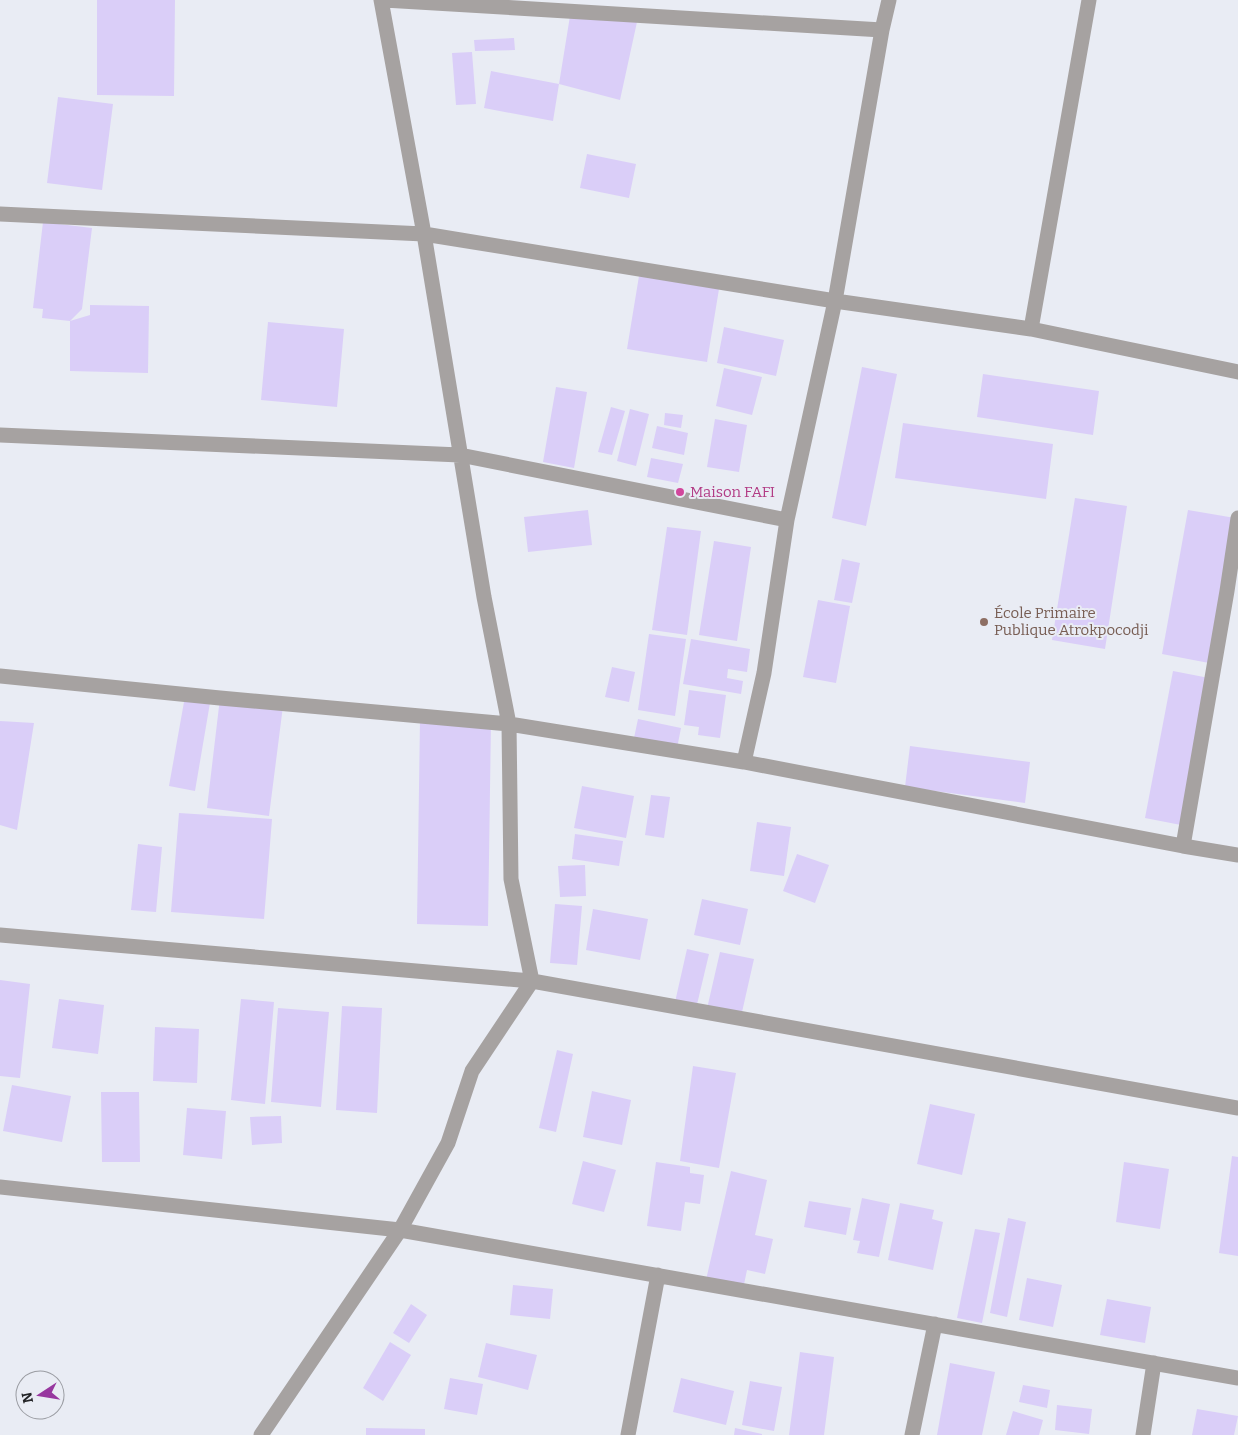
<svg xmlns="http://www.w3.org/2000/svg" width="1238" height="1435" font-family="Bitter,serif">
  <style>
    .building { fill: #dacef8 }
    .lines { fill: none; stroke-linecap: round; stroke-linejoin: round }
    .minor { stroke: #a6a2a1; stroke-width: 15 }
    .hotel-dot { fill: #d1479c; stroke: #e9ecf4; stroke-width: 2 }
    .education-dot { fill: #8d6e63; stroke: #e9ecf4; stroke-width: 2 }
    .labels { text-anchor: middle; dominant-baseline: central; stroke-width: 4; stroke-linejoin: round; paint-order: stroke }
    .hotel-label { font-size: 15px; fill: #b23c85; stroke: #e9ecf4; text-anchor: start }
    .education-label { font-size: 15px; fill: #785e54; stroke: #e9ecf4; text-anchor: start }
  </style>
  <rect width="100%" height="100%" fill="#e9ecf4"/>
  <!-- building -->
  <path class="building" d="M97 0H175L174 96 97 95Z
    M570 16 637 22 620 100 559 84Z
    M514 38 515 50 475 51 474 40Z
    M472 52 476 104 456 105 452 53Z
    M491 71 559 84 553 121 484 108Z
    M58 97 113 104 102 190 47 183Z
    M587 154 636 164 629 198 580 188Z
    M43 222 92 228 82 309 70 321 42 318 43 309 33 308Z
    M639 276 719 289 707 362 627 349Z
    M90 305 149 306 148 373 70 371V321L90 315Z
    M268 322 344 329 337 407 261 400Z
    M724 327 784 340 776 376 717 363Z
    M862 367 897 374 866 526 832 518Z
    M724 368 762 377 752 415 716 406Z
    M983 374 1099 391 1093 435 977 417Z
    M556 387 587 392 574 468 543 462Z
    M611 407 625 411 612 455 598 452Z
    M630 409 649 414 636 466 617 461Z
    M665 413 683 415 681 428 664 425Z
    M715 419 747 425 739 472 707 467Z
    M903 423 1053 444 1046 499 895 478Z
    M657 426 688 433 684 455 652 448Z
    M651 458 683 464 678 483 647 477Z
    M1075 498 1127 506 1105 649 1052 640Z
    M588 510 592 545 528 552 524 517Z
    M1188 510 1235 518 1209 663 1162 654Z
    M667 527 701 531 687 635 652 630Z
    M714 541 751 547 737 641 699 635Z
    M842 559 860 563 852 603 834 600Z
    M818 600 850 606 836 683 803 677Z
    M649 634 686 639 675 716 638 710Z
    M691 639 750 649 747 672 728 669 727 678 743 681 741 694 683 684Z
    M612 667 635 672 629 702 605 697Z
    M1173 671 1209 678 1181 825 1145 818Z
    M689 690 726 695 720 738 698 735 699 727 684 725Z
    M211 697 195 791 169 786 184 702Z
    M220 698 283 706 269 816 207 808Z
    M638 719 681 728 677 748 634 738Z
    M420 720 491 721 488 926 417 924Z
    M0 721 34 723 17 830 0 825Z
    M910 746 1030 762 1025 803 905 787Z
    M582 786 634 796 626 838 574 828Z
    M651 795 670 797 664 838 645 835Z
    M179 813 272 819 264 919 171 912Z
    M757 822 791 827 784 876 750 871Z
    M575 834 623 841 619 866 572 859Z
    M138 844 162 847 156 912 131 910Z
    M797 854 829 865 815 903 783 891Z
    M585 865 586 896 560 897 558 866Z
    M702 899 748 909 740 945 694 935Z
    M555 904 582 906 577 965 550 963Z
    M593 909 648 919 640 960 586 950Z
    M687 949 709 954 694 1017 673 1011Z
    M720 952 754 959 740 1021 706 1013Z
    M0 980 30 984 20 1078 0 1076Z
    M59 999 104 1005 98 1054 52 1048Z
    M241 999 274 1002 265 1104 231 1100Z
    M342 1006 382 1008 377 1113 336 1110Z
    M278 1008 329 1012 321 1107 271 1102Z
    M155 1027 199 1029 197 1083 153 1081Z
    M557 1050 573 1054 556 1132 539 1128Z
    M693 1066 736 1073 719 1168 680 1161Z
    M12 1085 71 1096 62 1142 3 1131Z
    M592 1091 631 1100 622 1145 583 1137Z
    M101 1092H139L140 1162H102Z
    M930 1104 975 1114 962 1175 917 1164Z
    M187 1108 226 1111 222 1159 183 1155Z
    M281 1116 282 1143 252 1145 250 1117Z
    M1232 1156 1238 1157V1256L1219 1253Z
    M583 1161 616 1170 604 1212 572 1204Z
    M656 1162 690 1167V1173L704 1175 700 1204 685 1202 681 1231 647 1226Z
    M1124 1162 1169 1169 1160 1229 1116 1222Z
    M731 1171 767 1180 755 1235 773 1239 765 1274 747 1270 743 1289 706 1280Z
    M862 1198 890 1204 879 1257 857 1253 860 1241 853 1240Z
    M809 1201 851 1208 846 1235 804 1227Z
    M900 1203 934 1210 932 1219 943 1222 933 1270 888 1260Z
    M1008 1218 1026 1222 1007 1317 990 1313Z
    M975 1229 1000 1233 982 1323 957 1318Z
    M1027 1278 1062 1285 1053 1327 1019 1320Z
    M513 1285 553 1289 550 1319 510 1315Z
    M1107 1299 1151 1307 1145 1343 1100 1335Z
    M411 1304 427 1315 409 1343 393 1333Z
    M390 1342 411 1355 383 1401 363 1388Z
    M486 1343 537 1355 528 1390 478 1377Z
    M800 1352 834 1357 824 1435H789Z
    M950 1363 995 1372 982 1435H937Z
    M450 1378 483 1384 477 1415 444 1409Z
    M681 1378 734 1391 726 1425 673 1412Z
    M750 1381 782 1387 774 1431 742 1425Z
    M1023 1385 1050 1390 1047 1408 1019 1402Z
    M1057 1405 1092 1409 1089 1434 1055 1430Z
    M1197 1409 1238 1416 1234 1435H1192Z
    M1013 1411 1043 1420 1039 1435H1006Z
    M366 1428 425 1429V1435H366Z
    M735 1428 762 1434V1435H734Z"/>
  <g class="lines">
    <!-- minor -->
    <path class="minor" d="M384 0 882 30
      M0 214 424 234 835 301 1031 329 1238 372
      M1031 329 1089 0
      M0 435 460 455 787 520
      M0 676 220 698 509 724 744 762 1183 846 1238 855
      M744 762 764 673 787 520 835 301 882 30 889 0
      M1183 846 1227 591 1238 518
      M0 935 532 981 1238 1108
      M0 1187 400 1230 1238 1378
      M261 1435 400 1230 448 1143 472 1071 532 981 511 879 509 724 484 597 424 234 381 0
      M628 1435 658 1275
      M912 1435 935 1324
      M1143 1435 1154 1363"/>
  </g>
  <!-- markers -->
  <circle class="hotel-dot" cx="680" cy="492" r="5"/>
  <circle class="education-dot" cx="984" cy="622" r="5"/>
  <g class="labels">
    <!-- hotel labels -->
    <g class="hotel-label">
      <text x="690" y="492">Maison FAFI</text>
    </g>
    <!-- education labels -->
    <g class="education-label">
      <text x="994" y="613">École Primaire<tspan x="994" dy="17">Publique Atrokpocodji</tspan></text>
    </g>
  </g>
  <!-- north arrow -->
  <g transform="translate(40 1395) rotate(258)"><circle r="24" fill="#e9ecf4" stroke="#9a9ca2"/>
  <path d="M0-4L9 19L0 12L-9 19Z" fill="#97379f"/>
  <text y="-8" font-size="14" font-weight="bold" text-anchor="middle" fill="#232427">N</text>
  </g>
</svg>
